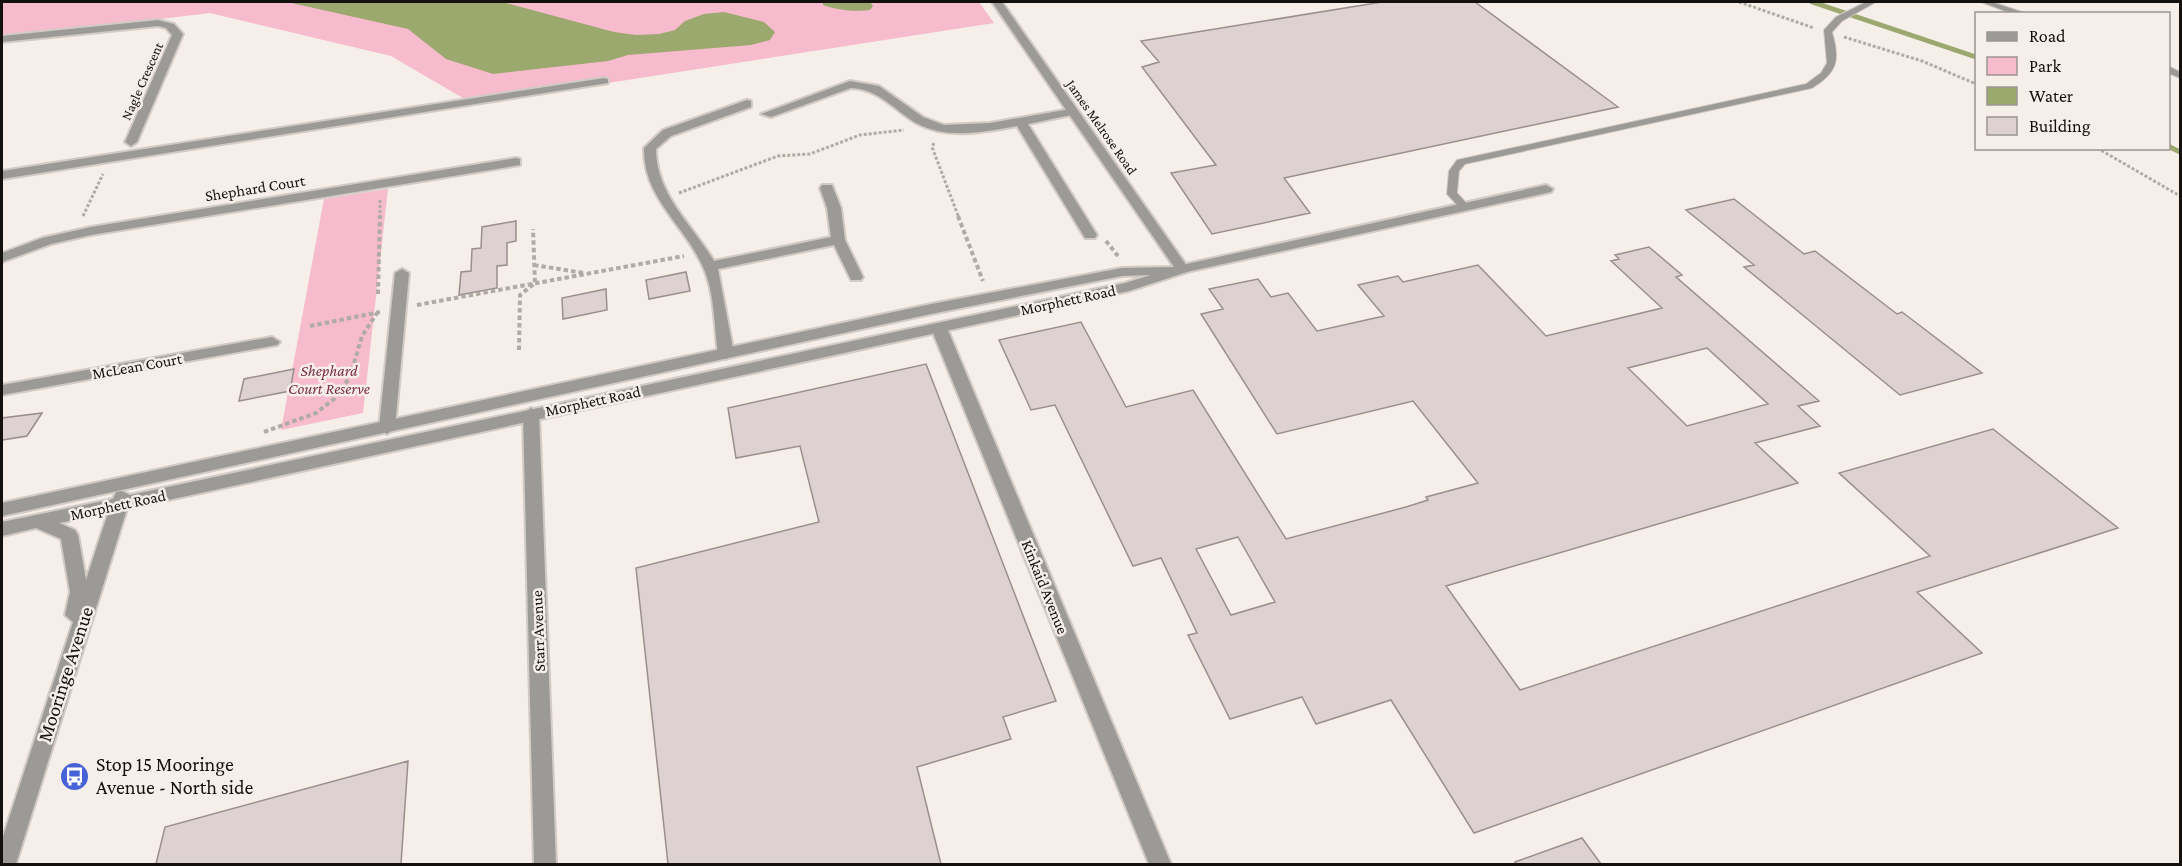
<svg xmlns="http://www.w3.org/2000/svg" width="2182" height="866" font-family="'Crimson Pro',serif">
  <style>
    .green { fill: #f6bbcd }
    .water { fill: #9ba86e }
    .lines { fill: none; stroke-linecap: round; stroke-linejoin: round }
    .stream { stroke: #9ba86e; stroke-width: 5 }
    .building { fill: #ddd2d1; stroke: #998f8d; stroke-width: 1.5; fill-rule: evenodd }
    .service-casing { stroke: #d2cac5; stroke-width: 2 }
    .minor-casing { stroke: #d2cac5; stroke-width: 4 }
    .tertiary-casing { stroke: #d2cac5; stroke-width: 4 }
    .path-far1 { stroke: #b1aba6; stroke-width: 3; stroke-dasharray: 3 2; stroke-linecap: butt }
    .path { stroke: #b1aba6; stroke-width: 4; stroke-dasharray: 4.5 3; stroke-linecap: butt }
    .service { fill: #9c9a97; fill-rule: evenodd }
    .minor { fill: #9c9a97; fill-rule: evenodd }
    .tertiary { fill: #9c9a97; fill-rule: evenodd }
    .labels { text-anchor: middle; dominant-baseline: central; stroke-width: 5; stroke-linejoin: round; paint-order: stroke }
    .far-street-label { font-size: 14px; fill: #13100e; stroke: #f6eee8 }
    .street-label { font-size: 16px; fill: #13100e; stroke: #f6eee8 }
    .park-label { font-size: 16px; font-style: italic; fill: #7a2d4b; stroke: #f6eee8 }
    .near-street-label { font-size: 20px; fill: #13100e; stroke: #f6eee8 }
    .near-poi-label { font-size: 20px; fill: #13100e; stroke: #f6eee8; text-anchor: start }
  </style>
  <rect width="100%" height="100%" fill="#f6eee8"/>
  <!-- green -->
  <path class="green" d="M2 2H979L994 23 473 104 391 56 210 13 2 38Z
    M388 189 363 413 281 430 324 199Z"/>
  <!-- water -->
  <path class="water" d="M287 2H502L614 32 636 35 659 34 675 30 685 21 704 14 724 12 764 22 775 32 770 40 751 45 628 55 608 61 493 74 446 59 408 29Z
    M823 2H870L873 6 870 10C855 12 837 10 823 5Z"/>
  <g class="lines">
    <!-- stream -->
    <path class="stream" d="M1812 2 1976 57
      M2168 146 2180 152"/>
  </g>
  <!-- building -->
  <path class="building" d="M1382 2H1475L1618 107 1284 178 1310 213 1212 234 1171 173 1216 165 1142 67 1159 62 1141 41Z
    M1734 199 1804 254 1815 251 1897 314 1902 312 1982 373 1900 395 1744 267 1754 265 1686 210Z
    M516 221V241L507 243V265L497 266V288L459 295 461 272 471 271 472 249 481 248 482 227Z
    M1649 247 1682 275 1676 277 1819 401 1798 406 1820 426 1755 443 1798 483 1446 586 1520 690 1930 556 1839 473 1993 429 2118 528 1917 592 1982 653 1474 833 1391 700 1316 724 1302 697 1230 719 1188 635 1197 633 1161 558 1133 566 1055 405 1031 410 999 340 1081 322 1126 407 1193 390 1286 539 1406 507 1428 500 1426 497 1478 483 1413 401 1277 434 1201 314 1223 309 1209 289 1258 279 1271 297 1288 293 1317 331 1384 316 1358 285 1398 276 1403 282 1478 265 1546 336 1662 308 1611 261 1619 259 1615 255ZM1707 348 1768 404 1687 426 1628 368ZM1238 537 1275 602 1231 615 1196 549Z
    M686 272 690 291 649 299 646 280Z
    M606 289 607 310 563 319 562 298Z
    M926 364 1056 701 1003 717 1011 739 917 767 941 864H668L636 568 819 522 800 446 736 458 728 408Z
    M294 369 290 391 239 401 244 379Z
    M42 413 27 436 2 440V418Z
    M408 761 401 864H156L165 827Z
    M1582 838 1601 864H1516L1515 862Z"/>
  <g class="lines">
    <defs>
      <path id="service" d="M1866 2H1876L1842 21 1832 32C1840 60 1838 72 1812 88L1465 164 1459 171 1457 193 1470 207 1469 209H1461L1447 194 1449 171 1457 160 1806 84 1821 73 1827 63 1824 30 1836 17Z
        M1981 2H1992L2028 14H2013Z
        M2168 66 2180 72V78L2168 73Z"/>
      <path id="minor" d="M158 20 174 24 183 34 137 142 131 146 125 142 172 35 166 28 158 26 2 42V36Z
        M604 78 608 79V83L2 179V171Z
        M850 81 879 86 923 117 944 125 990 123 1076 108V114L1028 124 1097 235 1095 238H1085L1017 126C984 132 947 140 916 123 894 110 879 89 851 88L771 117 761 114Z
        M747 100 751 101V107L671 136 656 149C656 195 692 224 714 261L831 237 827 208 820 188 822 185H832L841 208 845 240 863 277 861 280H851L834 245 718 269 734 354 726 359 718 354C714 326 715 293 703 267 684 224 643 198 644 148L663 130Z
        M516 158 520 159V165L91 235 51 244 2 262V253L42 238 91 227Z
        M1546 185 1553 189 1551 192 1182 273 1175 269 1182 265Z
        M402 269 409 273 395 428 387 434 379 428 395 273Z
        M939 323 947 328 1171 864H1149L931 328Z
        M272 337 280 342 277 345 2 395V385Z
        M531 408 539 414 556 864H534L523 414Z"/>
      <path id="tertiary" d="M992 2H1002L1189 269 1187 272 1129 291 127 509 16 864H2V840L73 622 65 615 70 592 61 539 36 528 2 536V522L113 499 116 492 122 491 130 495 1125 283 1151 275 1122 276 931 314 2 516V503L931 304 1122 268 1174 267ZM108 513 86 580 78 535 75 530 59 523Z"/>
    </defs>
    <!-- service casing -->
    <use href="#service" class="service-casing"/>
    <!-- minor casing -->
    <use href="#minor" class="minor-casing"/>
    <!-- tertiary casing -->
    <use href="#tertiary" class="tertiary-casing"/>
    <!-- path-far1 -->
    <path class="path-far1" d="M1739 2 1814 28
      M1844 37 1922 61 1976 84
      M934 143 932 147 959 218
      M2097 148 2180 196
      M679 193 778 156 810 154 860 135 904 130
      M83 216 103 174
      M380 218V199"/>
    <!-- path -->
    <path class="path" d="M958 216 983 281
      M1106 241 1118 256
      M534 265 584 273
      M378 294 380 216
      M417 305 684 256
      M310 326 380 312
      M519 350 520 295 535 283 533 229
      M264 432 316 413 334 399 350 377 362 336 377 313"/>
    <!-- service -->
    <use href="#service" class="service"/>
    <!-- minor -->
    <use href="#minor" class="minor"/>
    <!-- tertiary -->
    <use href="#tertiary" class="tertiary"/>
  </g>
  <!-- icons -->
  <defs>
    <symbol id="bus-disc" viewBox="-11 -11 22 22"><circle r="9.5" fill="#4662d6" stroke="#f6eee8"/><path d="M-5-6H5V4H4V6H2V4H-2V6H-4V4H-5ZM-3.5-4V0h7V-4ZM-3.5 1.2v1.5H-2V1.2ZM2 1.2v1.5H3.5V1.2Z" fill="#fff"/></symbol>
  </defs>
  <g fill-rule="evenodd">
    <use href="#bus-disc" x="58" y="760" width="33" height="33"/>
  </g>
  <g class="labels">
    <!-- far-street labels -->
    <g class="far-street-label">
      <text transform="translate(142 81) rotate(-66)">Nagle Crescent</text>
      <text transform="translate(1102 127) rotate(55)">James Melrose Road</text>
    </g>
    <!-- street labels -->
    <g class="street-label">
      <text transform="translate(255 188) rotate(-9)">Shephard Court</text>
      <text transform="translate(1068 300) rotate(-12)">Morphett Road</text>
      <text transform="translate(137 366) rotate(-10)">McLean Court</text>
      <text transform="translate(593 401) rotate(-12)">Morphett Road</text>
      <text transform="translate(118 505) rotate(-12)">Morphett Road</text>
      <text transform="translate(1045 587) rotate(68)">Kinkaid Avenue</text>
      <text transform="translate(538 631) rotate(-92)">Starr Avenue</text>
    </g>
    <!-- park labels -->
    <g class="park-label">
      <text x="329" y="370">Shephard<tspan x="329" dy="18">Court Reserve</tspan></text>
    </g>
    <!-- near-street labels -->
    <g class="near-street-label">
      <text transform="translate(65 674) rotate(-72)">Mooringe Avenue</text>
    </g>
    <!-- near-poi labels -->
    <g class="near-poi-label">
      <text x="96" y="764">Stop 15 Mooringe<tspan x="96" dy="23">Avenue - North side</tspan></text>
    </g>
  </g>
  <!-- border -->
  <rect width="2182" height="866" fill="none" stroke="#13100e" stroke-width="6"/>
  <!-- legend -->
  <rect x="1975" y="12" width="195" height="138" fill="#f6eee8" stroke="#9b9591" stroke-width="1.5"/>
  <rect x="1987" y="32" width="30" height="9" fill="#9c9a97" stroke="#9b9591" stroke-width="1.5"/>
  <text x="2029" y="42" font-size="18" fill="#13100e">Road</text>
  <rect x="1987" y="57" width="30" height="18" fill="#f6bbcd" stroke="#9b9591" stroke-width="1.5"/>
  <text x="2029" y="72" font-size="18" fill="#13100e">Park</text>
  <rect x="1987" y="87" width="30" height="18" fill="#9ba86e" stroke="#9b9591" stroke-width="1.5"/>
  <text x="2029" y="102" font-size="18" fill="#13100e">Water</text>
  <rect x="1987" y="117" width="30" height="18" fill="#ddd2d1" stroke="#9b9591" stroke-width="1.5"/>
  <text x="2029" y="132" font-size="18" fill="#13100e">Building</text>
</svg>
